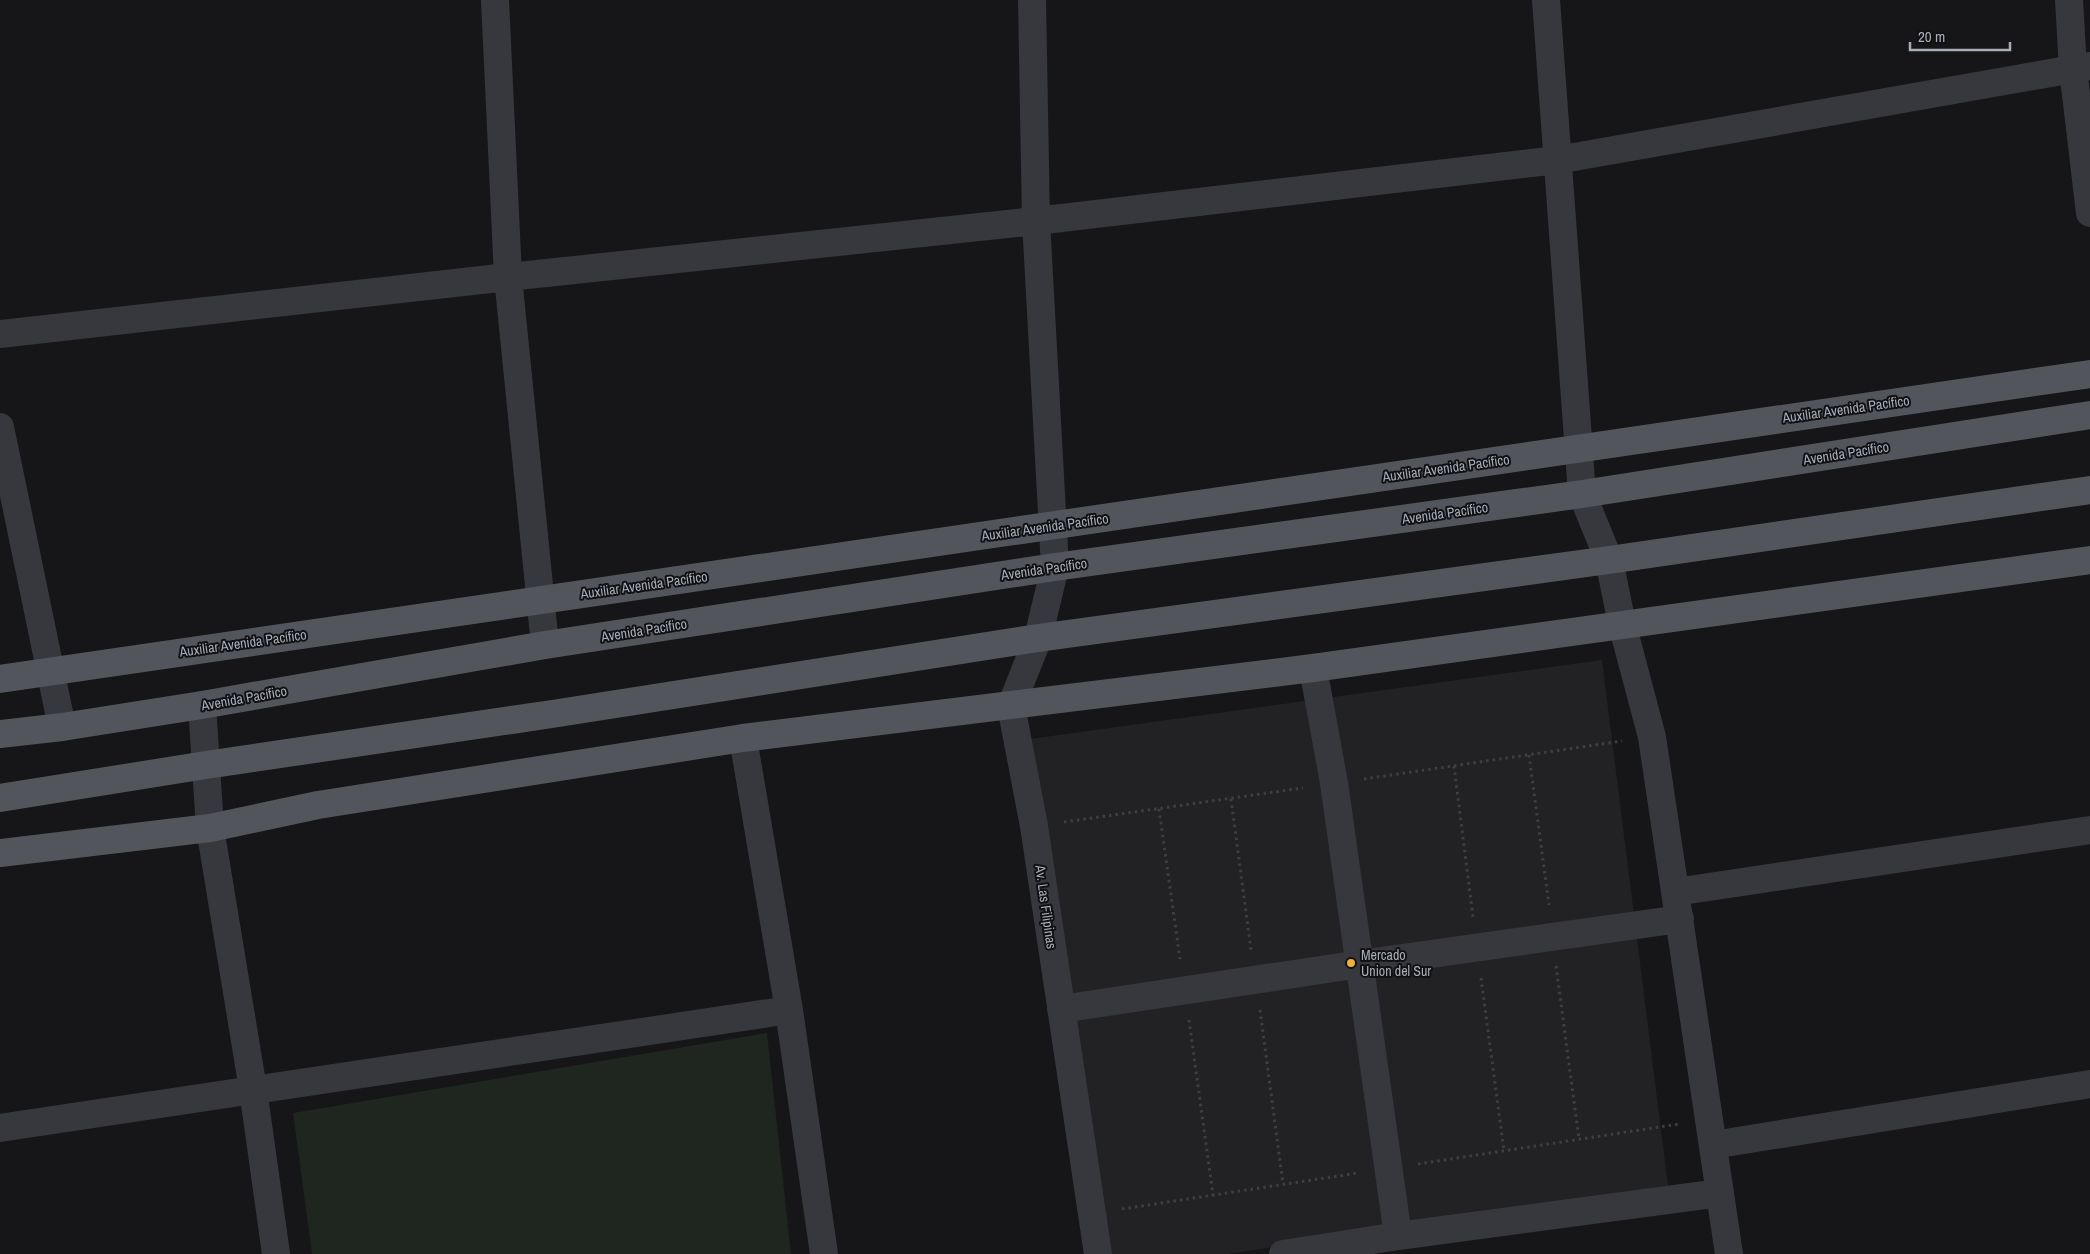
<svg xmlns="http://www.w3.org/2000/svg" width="2090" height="1254" font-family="'Archivo Narrow',sans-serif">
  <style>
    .built { fill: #222225 }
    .green { fill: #1e261f }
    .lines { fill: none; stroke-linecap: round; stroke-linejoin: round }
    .path { stroke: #3d3f44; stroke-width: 3; stroke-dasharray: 2.5 4; stroke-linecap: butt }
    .minor { stroke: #37383d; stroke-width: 28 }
    .major { stroke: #53555c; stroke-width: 28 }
    .poi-dot { fill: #f2b134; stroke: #111113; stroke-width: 2 }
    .labels { text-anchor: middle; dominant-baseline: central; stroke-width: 4; stroke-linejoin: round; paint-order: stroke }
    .street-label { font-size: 14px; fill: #a8adb8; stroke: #111113 }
    .poi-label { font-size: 14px; fill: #a8adb8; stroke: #111113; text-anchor: start }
  </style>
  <rect width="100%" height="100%" fill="#161618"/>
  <!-- built -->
  <path class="built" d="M1602 660 1668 1186 1228 1254H1105L1030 739Z"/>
  <!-- green -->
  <path class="green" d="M767 1033 791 1254H312L293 1113Z"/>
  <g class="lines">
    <!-- path -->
    <path class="path" d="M1529 755 1549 905
      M1454 766 1473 917
      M1364 779 1622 741
      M1231 799 1251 950
      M1159 809 1180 959
      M1064 822 1303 788
      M1556 966 1579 1139
      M1481 978 1504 1151
      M1260 1010 1283 1184
      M1189 1020 1213 1195
      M1418 1164 1679 1124
      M1122 1209 1358 1173"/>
    <!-- minor -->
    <path class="minor" d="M495 0 508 277 545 645
      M1032 0 1036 221 1055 567 1038 638 1011 706 1034 826 1098 1254
      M1546 0 1582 494 1609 560 1622 624 1652 737 1729 1254
      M2069 0 2073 69 2090 213
      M0 334 508 277 1036 221 1557 160 2090 66
      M0 427 62 727
      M1313 668 1334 783 1398 1236
      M202 705 210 828 253 1089 276 1254
      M743 738 789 1010 824 1254
      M1675 892 2090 830
      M1061 1009 1360 964 1680 919
      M0 1128 789 1010
      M1713 1145 2090 1084
      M1283 1254 1398 1236 1720 1193"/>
    <!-- major -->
    <path class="major" d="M0 679 2090 374
      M0 734 62 727 202 705 545 645 1055 567 1582 494 2090 415
      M0 798 206 765 552 714 1038 638 1609 560 2090 490
      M0 853 210 828 318 805 743 738 1313 668 2090 560"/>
  </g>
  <!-- markers -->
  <circle class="poi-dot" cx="1351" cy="963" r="5"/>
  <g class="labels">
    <!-- street labels -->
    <g class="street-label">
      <text transform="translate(1846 409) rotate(-8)">Auxiliar Avenida Pacífico</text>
      <text transform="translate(1846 453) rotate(-9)">Avenida Pacífico</text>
      <text transform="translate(1446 468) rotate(-8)">Auxiliar Avenida Pacífico</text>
      <text transform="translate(1445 513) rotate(-8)">Avenida Pacífico</text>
      <text transform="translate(1045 527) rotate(-8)">Auxiliar Avenida Pacífico</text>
      <text transform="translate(1044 569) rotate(-8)">Avenida Pacífico</text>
      <text transform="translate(644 585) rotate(-8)">Auxiliar Avenida Pacífico</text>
      <text transform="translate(644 630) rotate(-9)">Avenida Pacífico</text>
      <text transform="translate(243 643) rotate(-8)">Auxiliar Avenida Pacífico</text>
      <text transform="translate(244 698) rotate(-10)">Avenida Pacífico</text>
      <text transform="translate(1046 907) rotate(82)">Av. Las Filipinas</text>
    </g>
    <!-- poi labels -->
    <g class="poi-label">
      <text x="1361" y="955">Mercado<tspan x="1361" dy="16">Union del Sur</tspan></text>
    </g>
  </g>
  <!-- scale -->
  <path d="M1910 42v8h100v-8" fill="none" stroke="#a8adb8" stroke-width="2.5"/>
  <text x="1918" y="42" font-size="15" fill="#a8adb8" stroke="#111113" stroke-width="4" paint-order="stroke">20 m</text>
</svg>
